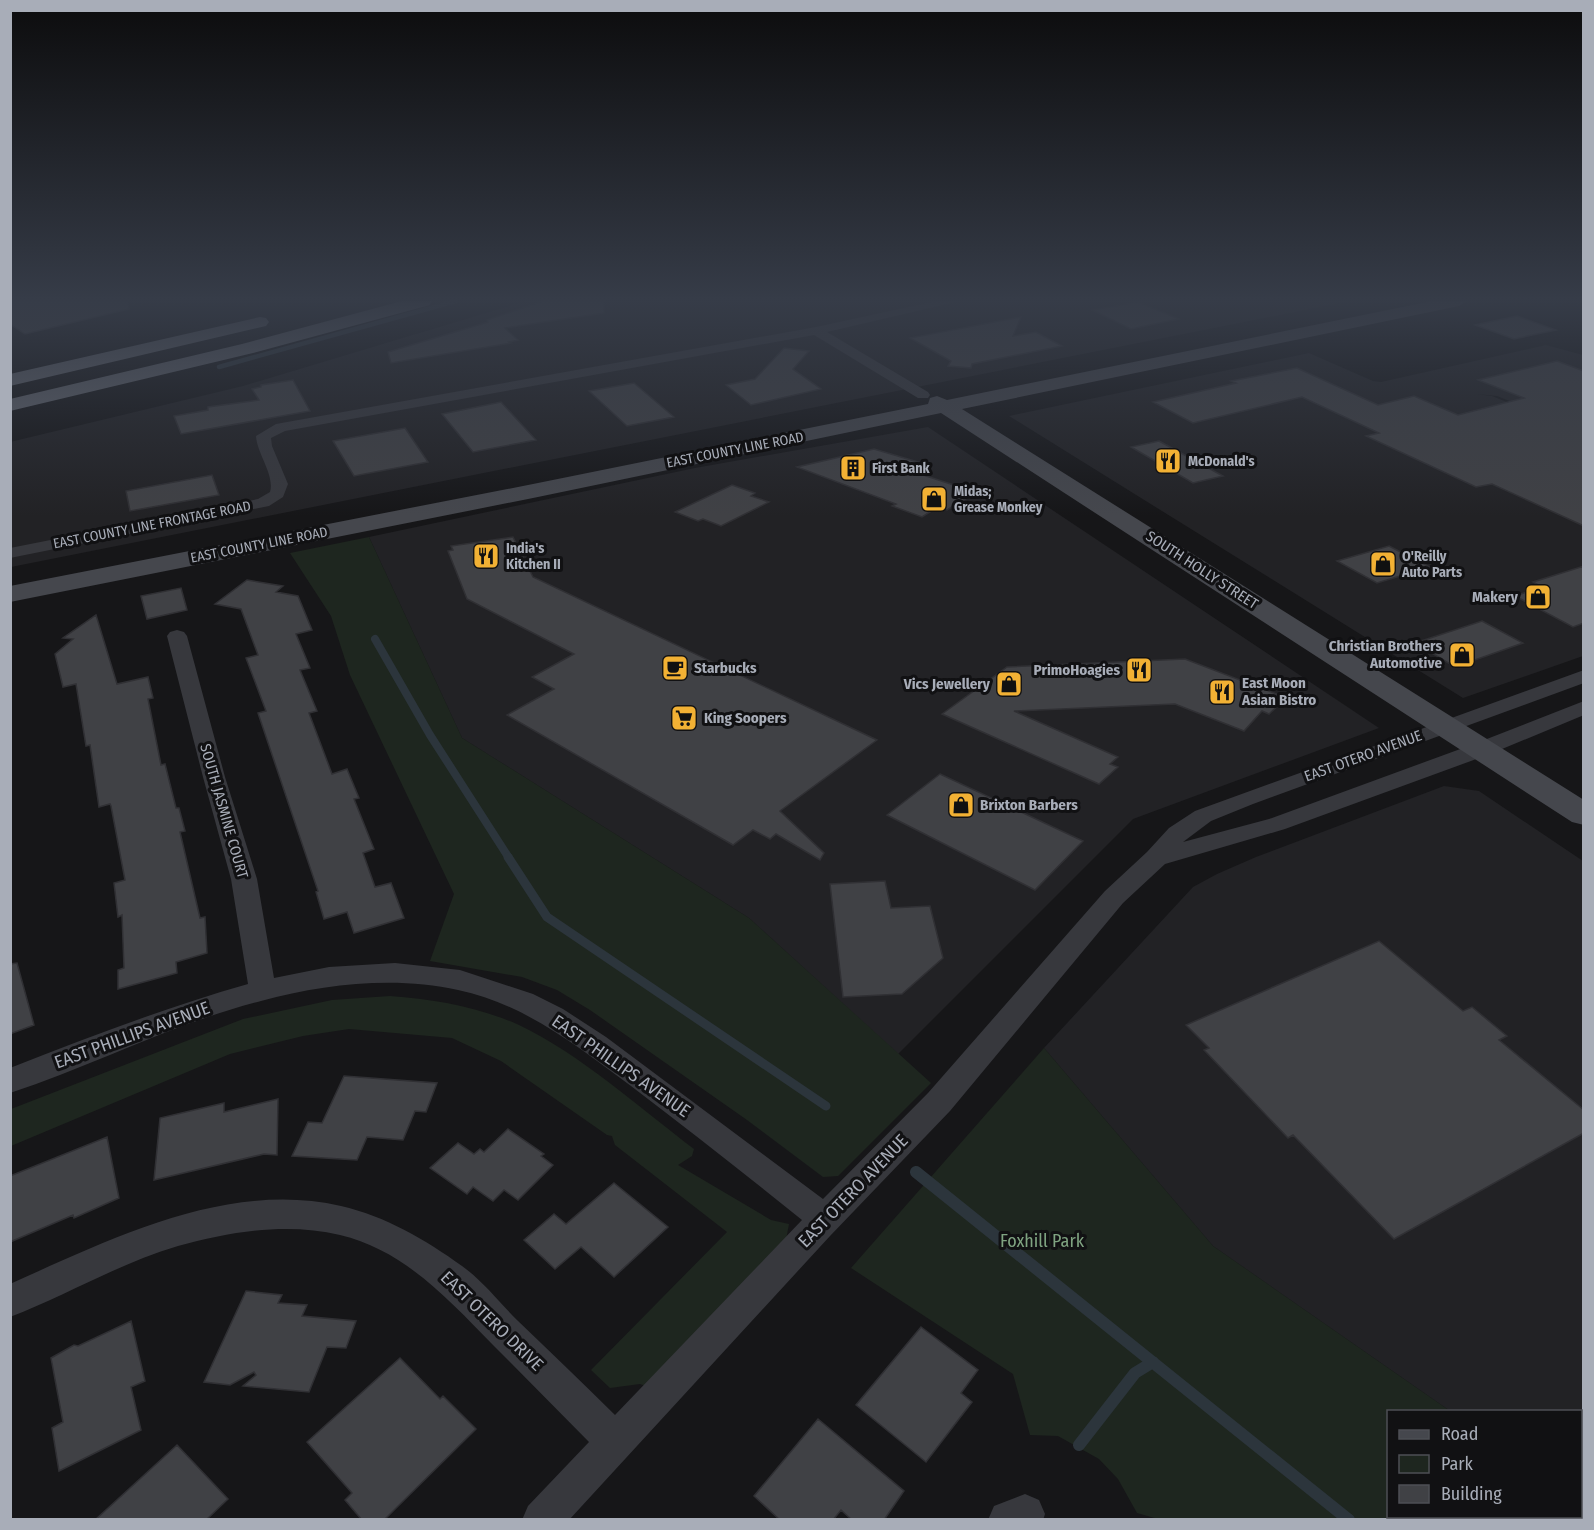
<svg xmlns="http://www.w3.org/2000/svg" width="1594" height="1530" font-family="'Fira Sans Condensed',sans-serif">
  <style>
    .built { fill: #222225 }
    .green { fill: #1e261f }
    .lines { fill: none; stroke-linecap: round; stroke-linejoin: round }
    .stream-far3 { stroke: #2c353c; stroke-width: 4.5 }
    .stream-far2 { stroke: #2c353c; stroke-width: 8 }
    .stream-far1 { stroke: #2c353c; stroke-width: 9 }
    .stream { stroke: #2c353c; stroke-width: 12 }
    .building { fill: #404145; stroke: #303034; stroke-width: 1.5 }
    .minor { fill: #37383d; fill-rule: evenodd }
    .secondary { fill: #45474d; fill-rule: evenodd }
    .motorway { fill: #63666e; fill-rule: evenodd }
    .labels { text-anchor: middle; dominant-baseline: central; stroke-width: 6; stroke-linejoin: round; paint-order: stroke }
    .far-street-label { font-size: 14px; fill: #a8adb8; stroke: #111113 }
    .far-poi-label { font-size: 14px; font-weight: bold; fill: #a8adb8; stroke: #111113; text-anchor: start }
    .street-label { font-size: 15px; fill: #a8adb8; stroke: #111113 }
    .poi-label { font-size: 15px; font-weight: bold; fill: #a8adb8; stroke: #111113; text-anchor: end }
    .near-street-label { font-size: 18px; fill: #a8adb8; stroke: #111113 }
    .near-park-label { font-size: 18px; fill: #7fa381; stroke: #111113 }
  </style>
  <rect width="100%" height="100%" fill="#161618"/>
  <!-- built -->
  <path class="built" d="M526 301H1350L11 567 10 442 243 386Z
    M1546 345 1583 355V431L1497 396 1476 394 1492 396 1583 433V656L1463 698 1009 416 1309 353 1373 381 1381 382Z
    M928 427 1379 728 1133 819 898 1054 749 918 462 738 369 537 695 468Z
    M1444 786 1479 791 1583 861V1504L1580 1502V1412L1450 1411 1213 1246 1044 1048 1193 887 1217 874 1256 857Z"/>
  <!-- green -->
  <path class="green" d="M369 537 462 738 749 918 931 1083 838 1176 823 1177 747 1120 590 1010 557 990 522 977 430 961 454 894 350 675 331 616 290 553Z
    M390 996C434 999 479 1007 519 1025 580 1054 640 1108 694 1149L692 1156 678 1165 771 1220 789 1224 786 1240 646 1386 640 1384 610 1388 591 1370 727 1232 615 1145 612 1136 607 1135 501 1061 452 1038 349 1029 303 1036 230 1054 11 1146V1109L243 1019 332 1000Z
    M1044 1048 1213 1246 1450 1411 1388 1412V1516H1580L1581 1502 1583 1504V1519H1158L1137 1513 1118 1479 1099 1459 1058 1436 1030 1435 1013 1374 851 1268Z"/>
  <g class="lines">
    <!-- stream-far3 -->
    <path class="stream-far3" d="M219 367 456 301"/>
    <!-- stream-far2 -->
    <path class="stream-far2" d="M375 639 430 735 509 858"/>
    <!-- stream-far1 -->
    <path class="stream-far1" d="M508 857 547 917 826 1106"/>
    <!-- stream -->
    <path class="stream" d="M916 1172 1349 1520
      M1079 1445 1135 1373 1153 1362"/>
  </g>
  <!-- building -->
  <path class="building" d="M10 301H128L129 309 25 334 10 324Z
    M543 301H604V313L505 328 518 340 509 342 511 343 391 363 388 352 488 322 487 320Z
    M1138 302 1179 319 1131 329 1092 310Z
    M1517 316 1556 330 1514 339 1475 325Z
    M1021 317 1013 336 1036 332 1062 346 972 364 971 368 948 366 951 361 910 338Z
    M784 348 809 351 793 369 821 389 751 405 726 385 755 379Z
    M1557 361 1584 371V526L1492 484 1476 487 1366 436 1379 433 1302 397 1193 423 1153 402 1236 383 1231 381 1297 368 1378 405 1414 396 1458 415 1524 398 1478 380Z
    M293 380 310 411 181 434 174 416 208 410V407L259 400 252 389 261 387V385Z
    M634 383 674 417 627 426 589 391Z
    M501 402 536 440 473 452 442 414Z
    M405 428 428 462 354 476 333 441Z
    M1159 441 1223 476 1193 483 1131 447Z
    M874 449 918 462 905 469 966 489 959 494 969 497 947 510 938 507 922 517 892 506 896 504 797 467Z
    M212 475 219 495 130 511 126 491Z
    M732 485 755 493 751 496 769 502 721 526 703 519 698 521 675 512Z
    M513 537 533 577 877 740 780 811 824 853 820 860 776 834 770 839 753 830 733 845 507 715 554 689 532 677 574 654 467 599 448 551 453 550 451 546Z
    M1389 546 1430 567 1377 583 1337 561Z
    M1584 566V623L1573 627 1515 596 1542 587 1533 582Z
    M247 580 283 586 276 592 298 596 312 630 296 634 310 668 300 670 317 711 309 713 332 774 347 769 359 798 354 799 374 849 363 853 375 887 391 883 404 918 354 933 347 912 324 919 316 892 318 891 258 713 266 711 246 658 258 655 241 609 215 604Z
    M181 588 187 610 147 619 141 596Z
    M96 615 117 684 148 677 153 698 148 699 161 765 165 764 176 808H179L185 831 180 832 200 918 205 917 207 953 176 962 177 973 118 989V970L124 968 122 915 118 917 114 883 125 880 111 806 110 804 99 807 90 745 86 746 76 684 63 687 55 654 73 639 63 638Z
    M1482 621 1523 643 1455 667 1415 643Z
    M1185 659 1287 698 1269 714 1262 711 1244 731 1175 704 1014 711 1118 757 1110 764 1118 767 1099 784 942 714 1007 667Z
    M940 774 1083 841 1035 890 887 815Z
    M885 881 891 908 930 906 943 958 902 994 843 997 830 884Z
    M1379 941 1463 1011 1472 1007 1507 1036 1499 1040 1584 1110V1133L1394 1239 1293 1135 1288 1138 1204 1050 1209 1048 1186 1025Z
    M17 963 34 1025 10 1034V964Z
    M344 1076 437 1083 426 1112 415 1111 403 1140 367 1137 357 1160 292 1156 308 1122 322 1123Z
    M278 1099 277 1155 264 1154 154 1180 160 1118 224 1103V1112Z
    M508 1129 544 1154 541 1156 553 1165 518 1200 504 1190 493 1201 473 1187 467 1194 430 1168 458 1143 474 1154 480 1149 484 1152Z
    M107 1137 119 1198 74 1218 73 1215 10 1242V1176Z
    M614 1183 668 1227 614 1277 581 1247 555 1269 524 1240 554 1214 566 1224Z
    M246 1291 282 1295 278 1303 307 1305 302 1316 356 1321 346 1348 327 1347 309 1392 243 1386 256 1375 254 1372 230 1385 204 1382Z
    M131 1321 145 1381 131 1387 141 1430 59 1471 52 1428 63 1422 51 1358 74 1345 78 1346Z
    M921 1327 978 1370 961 1393 972 1402 926 1462 856 1405Z
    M400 1358 440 1399 443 1396 476 1429 384 1520H362L345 1500 352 1493 307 1442Z
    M818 1419 904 1491 884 1520H852L841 1510 833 1520H780L754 1496Z
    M177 1445 228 1499 206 1520H95Z"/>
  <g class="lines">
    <!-- minor -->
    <path class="minor" d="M936 301H960L827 332 928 392 930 395 928 398H918L814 335 285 431 271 438 272 446 288 484 283 497 269 506 10 558V548L258 499 270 492C275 475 257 454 256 436L276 424 816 327Z
      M177 630 184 632 187 636 225 777 257 879 274 978 329 967 395 963 460 970 533 994 563 1009 606 1037 823 1199 928 1093 1105 891 1147 852 1169 828 1195 811 1584 670V683L1253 804 1211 821 1183 842 1269 819 1474 744 1584 701V715L1490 754 1285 829 1165 864 1123 903 950 1111 830 1236 569 1520H522L528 1506 589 1442C557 1410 525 1377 493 1345 449 1300 404 1250 340 1235 286 1222 230 1232 178 1246 120 1263 67 1295 10 1317V1284C111 1239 227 1180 341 1206 385 1216 426 1240 462 1266 483 1281 499 1302 517 1320 550 1352 583 1383 615 1415L802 1220C746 1175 689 1130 631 1086 578 1047 525 1004 458 990 395 976 324 984 261 1001 174 1023 95 1065 10 1093V1068C89 1037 167 1007 248 984L231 879 203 777 167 636 170 632Z
      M1025 1494 1039 1500 1045 1514 1043 1520H988L994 1506Z"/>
    <!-- secondary -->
    <path class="secondary" d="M1432 301H1467L1459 306 962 409 1584 800V825L1572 822 941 413 533 498 10 602V586L533 484 928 404 930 398 937 396 947 400Z"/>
    <!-- motorway -->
    <path class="motorway" d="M402 301H432L430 305 253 353 10 411V399L242 344Z
      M260 317 266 318 269 322 266 326 10 386V374Z"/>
  </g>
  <!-- sky -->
  <linearGradient id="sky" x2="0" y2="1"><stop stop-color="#0c0c0d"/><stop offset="0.58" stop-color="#363c48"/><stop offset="1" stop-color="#363c48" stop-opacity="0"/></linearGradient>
  <rect width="1594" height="516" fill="url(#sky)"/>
  <!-- icons -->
  <defs>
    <symbol id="restaurant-square" viewBox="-11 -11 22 22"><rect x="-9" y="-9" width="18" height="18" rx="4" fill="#f2b134" stroke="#111113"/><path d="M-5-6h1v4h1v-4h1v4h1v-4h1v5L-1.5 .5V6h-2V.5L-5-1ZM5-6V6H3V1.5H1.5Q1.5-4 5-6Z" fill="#111"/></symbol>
    <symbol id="building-square" viewBox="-11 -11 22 22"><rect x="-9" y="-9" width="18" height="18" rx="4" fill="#f2b134" stroke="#111113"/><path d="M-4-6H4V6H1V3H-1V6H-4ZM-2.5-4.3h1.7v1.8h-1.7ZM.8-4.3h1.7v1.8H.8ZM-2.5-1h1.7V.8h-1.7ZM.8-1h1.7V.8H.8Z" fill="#111"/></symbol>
    <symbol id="shop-square" viewBox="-11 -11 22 22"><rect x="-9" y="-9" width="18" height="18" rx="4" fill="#f2b134" stroke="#111113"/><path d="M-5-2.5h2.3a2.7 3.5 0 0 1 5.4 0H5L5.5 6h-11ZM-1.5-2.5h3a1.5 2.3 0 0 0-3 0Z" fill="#111"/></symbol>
    <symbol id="cafe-square" viewBox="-11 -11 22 22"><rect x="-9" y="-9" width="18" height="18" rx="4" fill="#f2b134" stroke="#111113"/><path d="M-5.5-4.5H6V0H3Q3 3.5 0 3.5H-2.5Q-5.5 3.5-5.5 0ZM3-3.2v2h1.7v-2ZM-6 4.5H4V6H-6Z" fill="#111"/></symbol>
    <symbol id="supermarket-square" viewBox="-11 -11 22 22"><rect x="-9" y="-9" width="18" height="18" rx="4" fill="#f2b134" stroke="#111113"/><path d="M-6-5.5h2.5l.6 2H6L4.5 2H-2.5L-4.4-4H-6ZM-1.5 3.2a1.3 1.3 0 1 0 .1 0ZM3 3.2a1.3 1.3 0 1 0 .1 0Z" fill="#111"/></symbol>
  </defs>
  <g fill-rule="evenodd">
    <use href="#restaurant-square" x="1153" y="446" width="30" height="30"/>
    <use href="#building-square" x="838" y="453" width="30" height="30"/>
    <use href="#shop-square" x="919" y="484" width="30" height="30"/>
    <use href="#restaurant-square" x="471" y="541" width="30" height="30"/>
    <use href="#shop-square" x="1368" y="549" width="30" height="30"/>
    <use href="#shop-square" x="1523" y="582" width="30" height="30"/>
    <use href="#shop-square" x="1447" y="640" width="30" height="30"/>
    <use href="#cafe-square" x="660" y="653" width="30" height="30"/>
    <use href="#restaurant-square" x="1124" y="655" width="30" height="30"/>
    <use href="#shop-square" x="994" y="669" width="30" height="30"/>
    <use href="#restaurant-square" x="1207" y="677" width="30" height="30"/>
    <use href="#supermarket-square" x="669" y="703" width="30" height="30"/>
    <use href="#shop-square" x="946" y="790" width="30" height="30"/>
  </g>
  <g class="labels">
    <!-- far-street labels -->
    <g class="far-street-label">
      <text transform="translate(735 450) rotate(-11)">EAST COUNTY LINE ROAD</text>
      <text transform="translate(152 525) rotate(-11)">EAST COUNTY LINE FRONTAGE ROAD</text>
      <text transform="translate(259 545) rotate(-11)">EAST COUNTY LINE ROAD</text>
    </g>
    <!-- far-poi labels -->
    <g class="far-poi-label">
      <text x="1188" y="461">McDonald's</text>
      <text x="872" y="468">First Bank</text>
      <text x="954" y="491">Midas;<tspan x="954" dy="16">Grease Monkey</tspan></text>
      <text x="506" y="548">India's<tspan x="506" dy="16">Kitchen II</tspan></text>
      <text x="1402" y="556">O'Reilly<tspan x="1402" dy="16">Auto Parts</tspan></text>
    </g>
    <!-- street labels -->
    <g class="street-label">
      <text transform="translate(1202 570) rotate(33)">SOUTH HOLLY STREET</text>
      <text transform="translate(1363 756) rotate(-20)">EAST OTERO AVENUE</text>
      <text transform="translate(224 811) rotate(74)">SOUTH JASMINE COURT</text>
    </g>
    <!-- poi labels -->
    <g class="poi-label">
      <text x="1518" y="597">Makery</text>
      <text x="1442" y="646">Christian Brothers<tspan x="1442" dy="17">Automotive</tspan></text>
      <text x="694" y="668" text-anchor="start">Starbucks</text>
      <text x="1120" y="670">PrimoHoagies</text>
      <text x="1242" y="683" text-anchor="start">East Moon<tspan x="1242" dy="17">Asian Bistro</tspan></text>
      <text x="990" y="684">Vics Jewellery</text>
      <text x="704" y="718" text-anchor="start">King Soopers</text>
      <text x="980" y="805" text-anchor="start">Brixton Barbers</text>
    </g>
    <!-- near-street labels -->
    <g class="near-street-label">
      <text transform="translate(132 1035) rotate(-20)">EAST PHILLIPS AVENUE</text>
      <text transform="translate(621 1066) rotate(35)">EAST PHILLIPS AVENUE</text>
      <text transform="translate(853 1191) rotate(-46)">EAST OTERO AVENUE</text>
      <text transform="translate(492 1321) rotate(44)">EAST OTERO DRIVE</text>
    </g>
    <!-- near-park labels -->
    <g class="near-park-label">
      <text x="1042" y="1241">Foxhill Park</text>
    </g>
  </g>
  <!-- border -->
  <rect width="1594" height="1530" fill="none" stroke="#a8adb8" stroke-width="24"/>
  <!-- legend -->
  <rect x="1387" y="1410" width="195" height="108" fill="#111113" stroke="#4d4f55" stroke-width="1.5"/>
  <rect x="1399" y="1430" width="30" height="9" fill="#45474d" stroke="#4d4f55" stroke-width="1.5"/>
  <text x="1441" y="1440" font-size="18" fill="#a8adb8">Road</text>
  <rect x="1399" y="1455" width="30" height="18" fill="#1e261f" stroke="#4d4f55" stroke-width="1.5"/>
  <text x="1441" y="1470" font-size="18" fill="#a8adb8">Park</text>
  <rect x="1399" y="1485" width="30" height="18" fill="#404145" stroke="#4d4f55" stroke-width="1.5"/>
  <text x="1441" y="1500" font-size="18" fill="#a8adb8">Building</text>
</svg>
